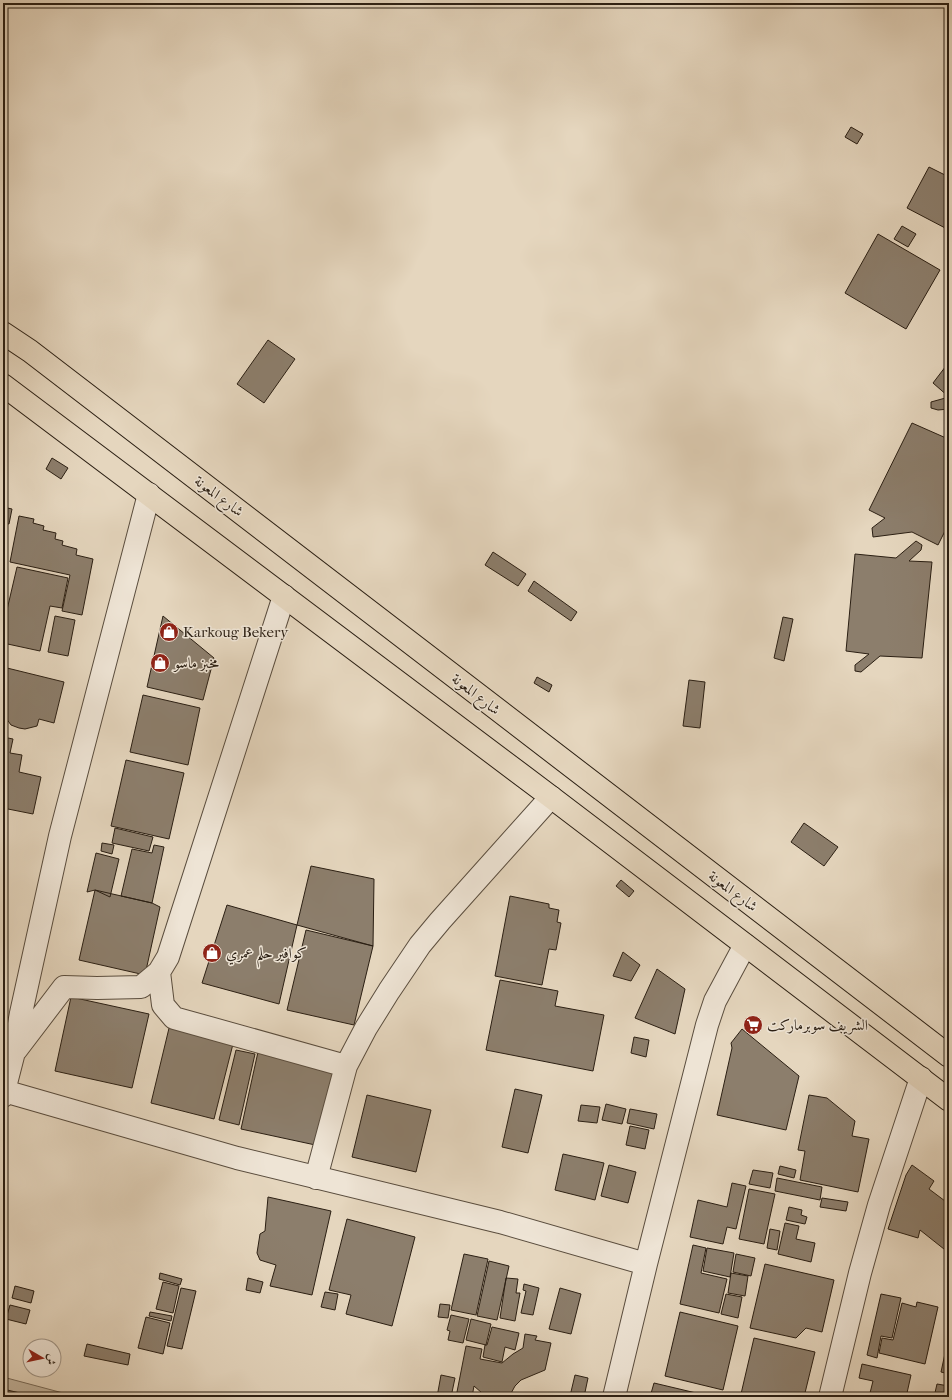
<svg xmlns="http://www.w3.org/2000/svg" width="952" height="1400" font-family="'IM FELL French Canon',Amiri,serif">
  <style>
    .green { fill: #c5b7a1; stroke: #786b5a }
    .building { fill: #8c7e6c; stroke: #2b1f13 }
    .lines { fill: none; stroke-linecap: round; stroke-linejoin: round }
    .minor-casing { stroke: #5a4d3e; stroke-width: 24 }
    .highway-casing { stroke: #2b1f13; stroke-width: 24 }
    .minor { stroke: #eee4d5; stroke-width: 22 }
    .highway { stroke: #e5d6be; stroke-width: 22 }
    .labels { text-anchor: middle; dominant-baseline: central; stroke-width: 3; stroke-linejoin: round; paint-order: stroke }
    .street-label { font-size: 15px; fill: #2b1f13; stroke: #eee4d5 }
    .poi-label { font-size: 15px; fill: #2b1f13; stroke: #eee4d5; text-anchor: start }
  </style>
  <rect width="100%" height="100%" fill="#e5d6be"/>
  <filter id="stains"><feTurbulence type="fractalNoise" baseFrequency=".005" numOctaves="4"/><feColorMatrix values="0 0 0 0 .2 0 0 0 0 .09 0 0 0 0 .02 0 0 0 .5 -.17"/></filter>
  <radialGradient id="worn" r=".72"><stop offset=".6" stop-color="#630" stop-opacity="0"/><stop offset="1" stop-color="#630" stop-opacity=".3"/></radialGradient>
  <!-- green -->
  <path class="green" d="M3 1377 78 1397H3Z"/>
  <!-- building -->
  <path class="building" d="M851 127 863 134 857 144 845 137Z
    M929 167 949 177V230L907 208Z
    M902 226 916 234 908 247 894 239Z
    M878 234 940 270 906 329 845 293Z
    M268 340 295 359 264 403 237 384Z
    M949 362V409L938 410 931 408V402L949 397 933 383Z
    M912 423 946 438 949 436V523L938 545 912 532 873 537 872 528 885 518 869 510Z
    M52 458 68 468 61 479 46 469Z
    M3 507 12 509 9 524 3 523Z
    M19 516 34 519 33 523 44 526 43 530 56 533 55 539 63 541 62 545 77 549 76 555 93 559 82 615 62 611 70 575 10 562Z
    M916 541 922 545 921 550 909 561 932 562 922 658 880 656 861 672 855 671V665L869 654 846 651 855 554 896 558Z
    M493 552 526 574 518 586 485 565Z
    M17 567 68 578 62 608 50 606 40 651 3 643V627Z
    M534 581 577 612 571 621 528 591Z
    M55 616 75 620 68 656 48 652Z
    M163 616 214 658 203 700 147 687Z
    M783 617 793 619 784 661 774 658Z
    M3 667 64 682 54 723 39 719 37 726 25 729 19 728 11 725 6 718 4 723H3Z
    M537 677 552 685 549 692 534 683Z
    M689 680 705 682 700 728 683 726Z
    M143 695 200 708 188 765 130 752Z
    M3 737 13 739 10 753 22 755 19 772 41 777 33 814 3 808Z
    M126 760 184 773 169 839 111 826Z
    M804 823 838 847 824 866 791 842Z
    M115 828 153 837 149 851 112 843Z
    M102 843 114 845 112 854 101 851Z
    M154 845 164 847 152 903 121 896 132 849 152 853Z
    M96 853 119 859 110 897 95 890 87 892Z
    M311 866 374 879 373 946 297 925Z
    M621 880 634 891 629 897 616 886Z
    M95 890 152 903 160 907 145 975 79 960Z
    M510 896 549 904V908L559 910 557 922 561 923 556 950 549 949 542 985 495 976Z
    M227 905 297 925 279 1004 202 983Z
    M306 930 373 946 354 1025 287 1010Z
    M623 952 640 965 631 981 613 976Z
    M657 969 685 989 675 1034 635 1018Z
    M500 980 558 991 555 1006 604 1015 593 1071 486 1050Z
    M71 997 149 1014 132 1088 55 1071Z
    M170 1024 234 1040 214 1119 151 1103Z
    M742 1029 799 1076 786 1130 717 1115 732 1048 731 1043Z
    M634 1037 649 1040 646 1057 631 1053Z
    M236 1050 255 1054 239 1125 219 1120Z
    M258 1052 338 1070 320 1146 241 1129Z
    M515 1089 542 1095 528 1153 502 1147Z
    M367 1095 431 1110 416 1172 352 1157Z
    M809 1095 827 1098 855 1121 852 1136 869 1139 858 1192 800 1180 805 1151 798 1150Z
    M606 1104 626 1109 622 1124 602 1120Z
    M581 1105 600 1107 597 1123 578 1121Z
    M630 1109 657 1114 654 1129 627 1123Z
    M630 1126 649 1130 645 1149 626 1145Z
    M563 1154 604 1163 595 1200 555 1190Z
    M609 1165 636 1172 628 1203 601 1196Z
    M912 1165 934 1181 929 1189 949 1204V1253L920 1230 918 1238 888 1229 906 1175Z
    M780 1166 796 1170 794 1178 778 1174Z
    M753 1170 773 1173 770 1188 749 1184Z
    M777 1178 822 1187 820 1200 775 1191Z
    M732 1183 746 1186 736 1229 727 1227 723 1244 690 1237 698 1200 727 1207Z
    M749 1189 775 1194 764 1244 739 1239Z
    M268 1197 331 1211 312 1295 270 1286 276 1265 260 1260 257 1253 260 1234 265 1231Z
    M822 1198 848 1202 846 1211 820 1207Z
    M789 1207 802 1210 801 1215 807 1217 805 1224 786 1220Z
    M347 1219 415 1237 392 1326 346 1314 351 1295 329 1290Z
    M785 1223 799 1226 796 1239 815 1243 811 1262 778 1254Z
    M770 1229 780 1231 777 1250 767 1248Z
    M693 1245 706 1248 701 1273 727 1279 719 1313 680 1304Z
    M707 1248 734 1253 730 1277 703 1271Z
    M464 1254 488 1259 476 1315 451 1310Z
    M736 1254 755 1258 751 1276 733 1272Z
    M489 1261 509 1266 497 1320 477 1316Z
    M765 1264 834 1280 822 1332 806 1328 796 1338 750 1328Z
    M160 1273 182 1279 180 1285 159 1279Z
    M731 1273 748 1276 745 1296 728 1293Z
    M248 1278 263 1282 260 1293 246 1290Z
    M506 1278 518 1279 516 1293H520L515 1321 500 1318Z
    M163 1282 179 1286 173 1313 156 1309Z
    M524 1284 539 1288 533 1315 521 1313 526 1291 523 1290Z
    M15 1286 34 1291 31 1303 12 1298Z
    M181 1288 196 1291 182 1349 167 1346Z
    M560 1288 581 1294 571 1334 549 1329Z
    M325 1292 338 1294 335 1310 321 1307Z
    M726 1294 742 1297 738 1318 721 1314Z
    M881 1294 901 1298 892 1338 881 1336 877 1358 867 1355Z
    M917 1302 938 1307 925 1364 879 1353 882 1338 893 1340 902 1303 916 1307Z
    M440 1304 450 1305 448 1318 438 1317Z
    M10 1305 30 1310 26 1324 6 1319Z
    M150 1312 172 1316 171 1321 149 1316Z
    M680 1312 738 1326 723 1390 665 1376Z
    M451 1315 469 1319 463 1343 448 1340 450 1331 447 1330Z
    M146 1317 170 1323 163 1354 138 1348Z
    M471 1319 491 1324 486 1345 466 1340Z
    M492 1327 519 1333 515 1350 505 1347 502 1362 483 1357 485 1345H487Z
    M525 1334 537 1336 535 1340 551 1343 545 1370 521 1380 515 1386 509 1397H483L482 1393 474 1386 472 1397H456L466 1346 482 1349 480 1359 502 1363 513 1354 523 1348Z
    M949 1335V1374L941 1372Z
    M754 1338 815 1352 804 1397H751L741 1394Z
    M87 1344 130 1354 128 1365 84 1356Z
    M862 1364 911 1375 907 1393 917 1395 916 1397H869L873 1381 859 1378Z
    M441 1375 455 1378 451 1397H437Z
    M575 1375 588 1378 584 1397 570 1396Z
    M654 1383 713 1397H650Z
    M937 1384 949 1386V1397H934Z
    M3 1389 20 1393 19 1397H3Z"/>
  <g class="lines">
    <defs>
      <path id="minor" d="M159 972 163 1005 174 1018 346 1066
        M16 1050 64 987 97 988 141 987 159 972 168 957 284 596
        M3 1091H4L14 1052 21 1013 60 836 149 494
        M3 1096 4 1091 237 1158 500 1222 646 1264
        M316 1178 346 1066 366 1028 389 991 420 945 440 921 551 797
        M614 1397 646 1264 707 1025 715 1001 745 945
        M830 1397 860 1273 879 1205 921 1078"/>
      <path id="highway" d="M3 333 30 351 949 1056
        M3 385 551 797 949 1100"/>
    </defs>
    <!-- minor casing -->
    <use href="#minor" class="minor-casing"/>
    <!-- highway casing -->
    <use href="#highway" class="highway-casing"/>
    <!-- minor -->
    <use href="#minor" class="minor"/>
    <!-- highway -->
    <use href="#highway" class="highway"/>
  </g>
  <!-- icons -->
  <defs>
    <symbol id="shop-disc" viewBox="-11 -11 22 22"><circle r="9.5" fill="#8f2418" stroke="#eee4d5"/><path d="M-5-2.5h2.3a2.7 3.5 0 0 1 5.4 0H5L5.5 6h-11ZM-1.5-2.5h3a1.5 2.3 0 0 0-3 0Z" fill="#fff"/></symbol>
    <symbol id="supermarket-disc" viewBox="-11 -11 22 22"><circle r="9.5" fill="#8f2418" stroke="#eee4d5"/><path d="M-6-5.5h2.5l.6 2H6L4.5 2H-2.5L-4.4-4H-6ZM-1.5 3.2a1.3 1.3 0 1 0 .1 0ZM3 3.2a1.3 1.3 0 1 0 .1 0Z" fill="#fff"/></symbol>
  </defs>
  <g fill-rule="evenodd">
    <use href="#shop-disc" x="158" y="621" width="22" height="22"/>
    <use href="#shop-disc" x="149" y="652" width="22" height="22"/>
    <use href="#shop-disc" x="201" y="942" width="22" height="22"/>
    <use href="#supermarket-disc" x="742" y="1014" width="22" height="22"/>
  </g>
  <g class="labels">
    <!-- street labels -->
    <g class="street-label">
      <text transform="translate(219 496) rotate(37)">شارع المعونة</text>
      <text transform="translate(476 694) rotate(38)">شارع المعونة</text>
      <text transform="translate(733 891) rotate(37)">شارع المعونة</text>
    </g>
    <!-- poi labels -->
    <g class="poi-label">
      <text x="183" y="632">Karkoug Bekery</text>
      <text x="174" y="663">مخبز ماسو</text>
      <text x="226" y="953">كوافير حلم عمري</text>
      <text x="767" y="1025">الشريف سوبرماركت</text>
    </g>
  </g>
  <!-- margin -->
  <rect width="952" height="1400" fill="none" stroke="#e5d6be" stroke-width="16"/>
  <rect x="4" y="4" width="944" height="1392" fill="none" stroke="#2b1f13" stroke-width="2"/>
  <rect x="8" y="8" width="936" height="1384" fill="none" stroke="#2b1f13"/>
  <!-- north arrow -->
  <g transform="translate(42 1358) rotate(99)"><circle r="19" fill="#eee4d5" stroke="#a09587"/>
  <path d="M0-3L7 15L0 10L-7 15Z" fill="#8f2418"/>
  <text y="-6" font-size="11" font-weight="bold" text-anchor="middle" fill="#2b1f13">ش</text>
  </g>
  <rect width="100%" height="100%" filter="url(#stains)"/>
  <rect width="100%" height="100%" fill="url(#worn)"/>
</svg>
